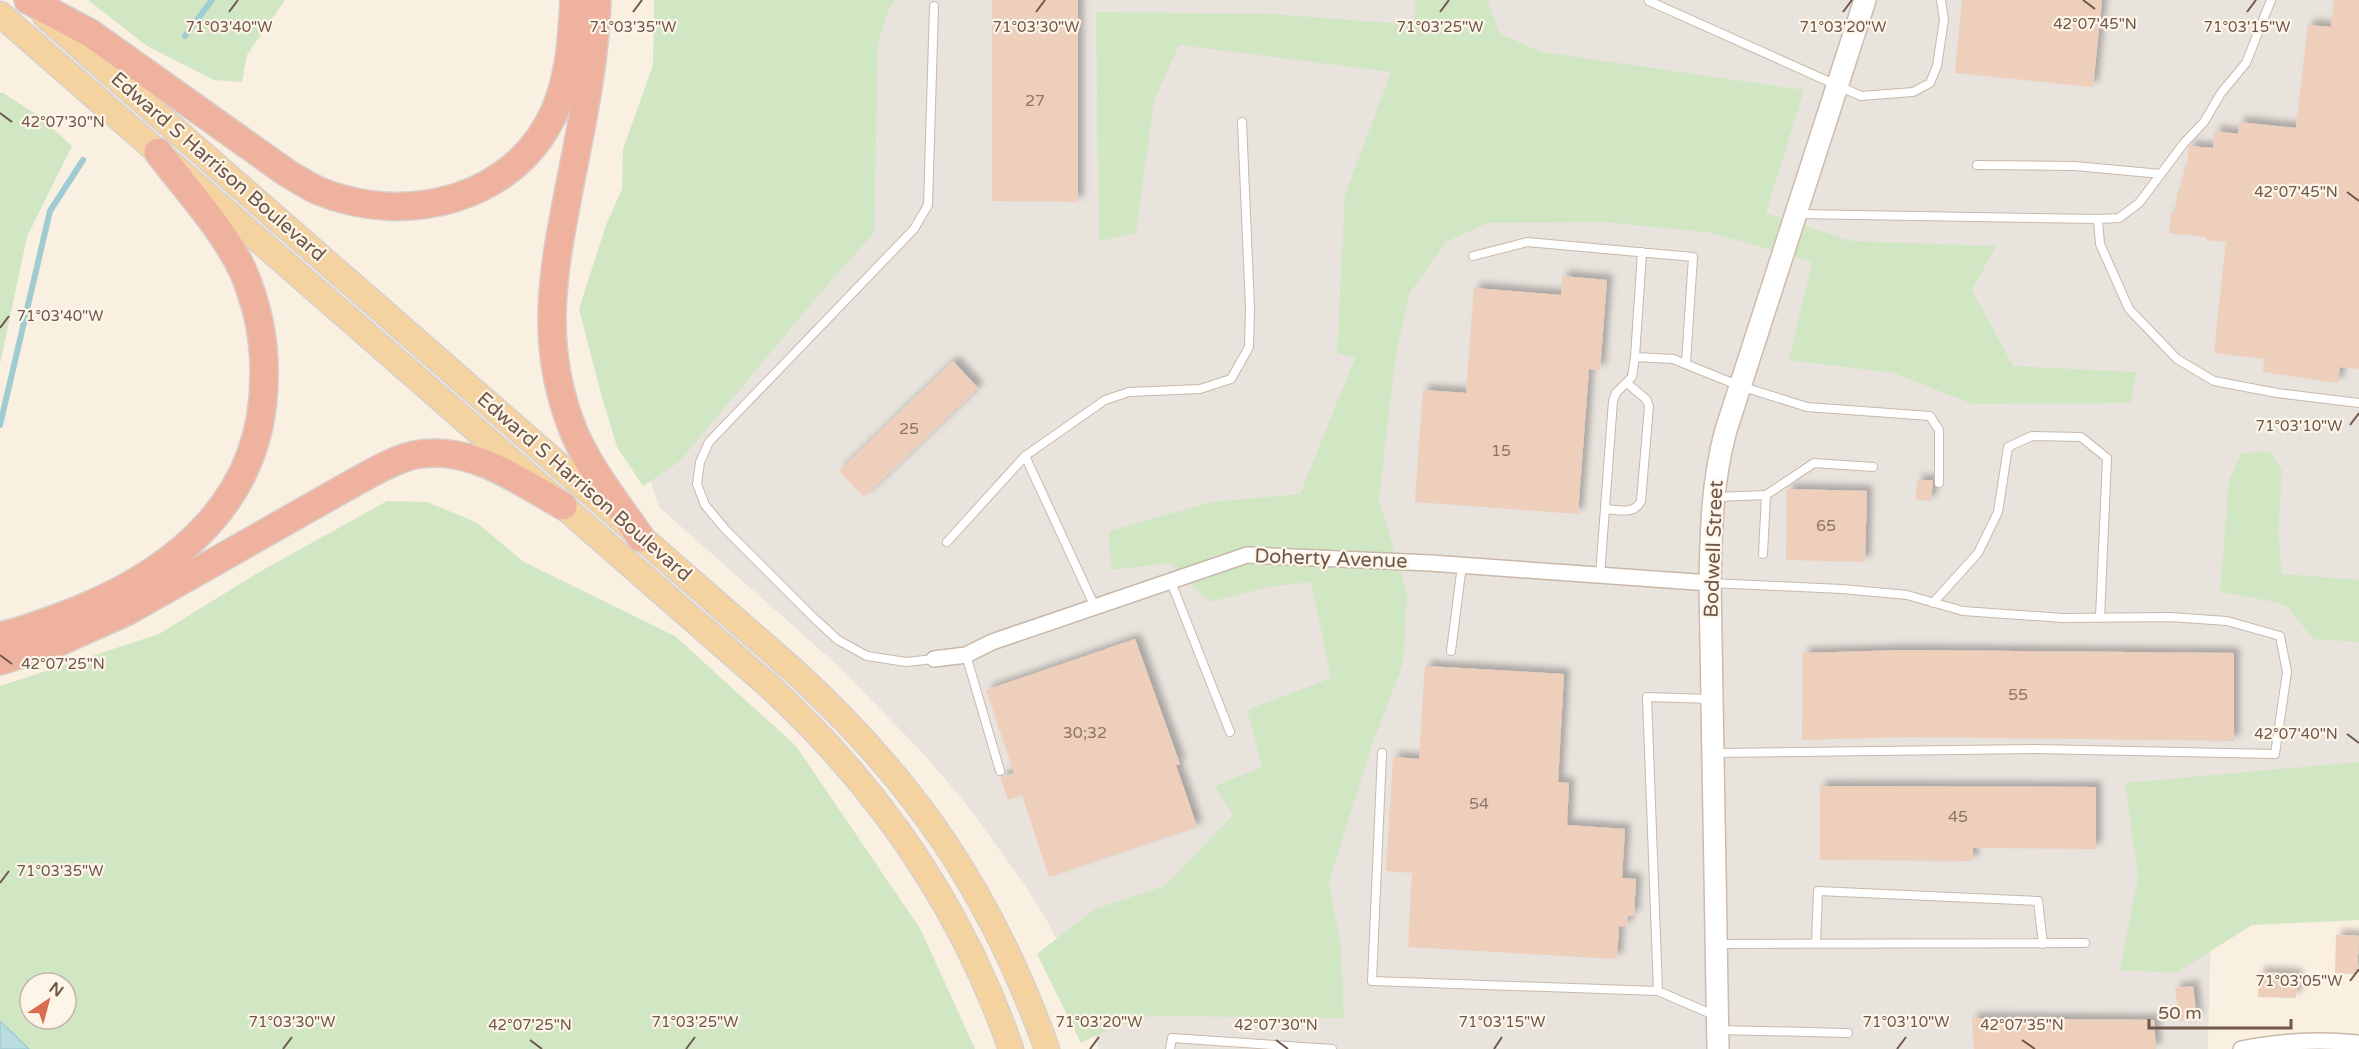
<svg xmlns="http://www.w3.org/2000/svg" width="2359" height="1049" font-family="'Varela Round',sans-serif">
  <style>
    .industrial { fill: #e9e3dd }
    .green { fill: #d1e6c3; fill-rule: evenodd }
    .water { fill: #b9dce1; stroke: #a0cbd2; stroke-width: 1.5 }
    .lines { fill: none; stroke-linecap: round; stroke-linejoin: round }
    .stream { stroke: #a0cbd2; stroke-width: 6 }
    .building { fill: #edcfbc; filter: url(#shadow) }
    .lane-casing { stroke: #c9b8aa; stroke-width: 10 }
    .street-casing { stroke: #c9b8aa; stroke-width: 18 }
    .secondary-casing { stroke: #cfbaab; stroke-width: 24 }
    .primary-casing { stroke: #d7d0cd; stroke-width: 27 }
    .highway-casing { stroke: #d7d0cd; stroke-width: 30 }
    .lane { stroke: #fff; stroke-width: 8 }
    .street { stroke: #fff; stroke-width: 15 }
    .secondary { stroke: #fff; stroke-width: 21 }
    .primary { stroke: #f4d3a0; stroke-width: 24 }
    .highway { stroke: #efb29e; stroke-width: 27 }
    .ticks { fill: none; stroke: #6f574b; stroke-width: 2 }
    .labels { text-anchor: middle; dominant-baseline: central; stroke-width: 4.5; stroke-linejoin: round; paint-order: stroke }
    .number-label { font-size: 16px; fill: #8e7567 }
    .street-label { font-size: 20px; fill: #6f574b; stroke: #fdf5e8 }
    .ticks-label { font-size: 15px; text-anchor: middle; fill: #6f574b; stroke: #fdf5e8; stroke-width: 4.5; stroke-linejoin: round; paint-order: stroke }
  </style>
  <defs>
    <filter id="shadow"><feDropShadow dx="5.5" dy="-5.5" stdDeviation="3" flood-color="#0004"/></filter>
  </defs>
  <rect width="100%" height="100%" fill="#faf0e2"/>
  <!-- industrial -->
  <path class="industrial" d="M849 0H2359V798L2214 797 2208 1049H1099L1079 988 1050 926 1023 882 967 805 922 752 835 663 660 508 598 337Z"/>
  <!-- green -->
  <path class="green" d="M88 0H285L247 55 242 82 214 80 147 46Z
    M654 0H896L889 8 878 44 874 233 828 284 679 462 643 486 617 447 601 394 579 309 606 225 622 189 623 149 653 65Z
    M1415 0H1487L1500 34 1542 52 1804 90 1766 213 1852 241 1996 246 1972 290 2013 366 2136 372 2131 403 1972 404 1894 373 1789 360 1812 262 1712 233 1605 222 1488 223 1447 241 1409 294 1395 361 1379 500 1407 593 1403 664 1372 745 1329 882 1341 948 1344 1018 1150 1016 1103 1032 1081 1043 1037 954 1095 909 1165 886 1233 815 1215 786 1262 767 1247 710 1331 678 1311 582 1268 587 1209 602 1170 563 1111 570 1109 531 1211 502 1300 494 1355 358 1337 353 1345 195 1391 72 1179 45 1154 101 1136 233 1099 241 1096 12 1272 14 1414 25Z
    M0 93H3L39 116 72 146 27 237 0 364Z
    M2259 451 2271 453 2282 471 2278 531 2282 574 2359 580V642L2313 639 2288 607 2275 602 2220 592 2229 480 2241 454Z
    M387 501 427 502 476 522 524 562 675 636 796 746 921 930 975 1049H29L0 1023V686L159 634 261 571ZM30 983H66V1019H30Z
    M2359 762V920L2252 925 2176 973 2120 970 2138 877 2125 783Z"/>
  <!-- water -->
  <path class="water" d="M0 1021 29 1049H0Z"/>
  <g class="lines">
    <!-- stream -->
    <path class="stream" d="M185 36 212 0
      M0 425 50 211 83 160"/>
  </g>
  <!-- building -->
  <path class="building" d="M992 0H1078V202L992 201Z
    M1962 0H2102L2093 87 1955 73Z
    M2334 0H2359V369L2340 367 2338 383 2263 372 2264 359 2214 353 2226 242 2206 240V237L2169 233 2171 213 2175 214 2178 190H2181L2184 168H2187L2189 146 2213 148 2215 131 2238 134 2239 122 2296 128 2308 25 2331 27Z
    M1562 276 1607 280 1600 370 1589 369 1578 514 1415 502 1423 390 1466 393 1474 288 1561 295Z
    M953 361 978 388 864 497 839 471Z
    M1917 480H1933L1931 501 1916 500Z
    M1787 489 1867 491 1865 562 1786 560Z
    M1135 639 1180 764 1176 765 1197 827 1049 877 1022 795 1008 800 1000 777 1014 773 986 690Z
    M1904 650 2234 653V741L1906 737 1802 740 1803 653Z
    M1425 666 1564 674 1558 782 1569 783 1567 825 1625 829 1622 878 1636 879 1634 916H1628L1627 927 1619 926 1617 959 1408 947 1412 873 1386 871 1393 757 1419 759Z
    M1820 786 2096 787V849L1973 848V861L1820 860Z
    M2336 935 2359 936 2357 974 2335 973Z
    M2259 972 2297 974 2296 998 2258 997Z
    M2193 986 2197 1019 2179 1021 2175 988Z
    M1972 1018 2154 1020 2156 1049H1974Z"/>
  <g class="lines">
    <defs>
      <path id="lane" d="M1649 1 1861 96 1913 92 1930 83 1937 66 1944 20 1941 0
        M934 6 928 205 914 229 709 442 700 462 697 484 705 505 725 529 815 619 838 640 867 656 906 662 934 659
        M1977 165 2075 166 2161 174
        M1797 214 2098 219 2119 218 2139 203 2184 143 2204 122 2221 93 2246 63 2271 0
        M2098 219 2100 244 2129 309 2177 359 2214 381 2277 393 2359 403
        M1473 256 1527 242 1693 257 1686 363
        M1635 357 1642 252
        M1717 497 1766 495 1814 463 1873 467
        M1605 509C1619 510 1634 515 1641 501L1649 406 1646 399 1628 384
        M947 542 1025 456
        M1763 554 1766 495
        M1600 575 1613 401 1616 393 1632 377 1635 357 1673 359 1740 386 1807 407 1930 416 1939 430V483
        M1171 582 1230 732
        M1712 583 1842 589 1907 595 1963 611 2063 618 2170 617 2227 621 2280 636 2287 672 2275 754 2036 749 1715 753
        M1933 603 1978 553 1998 512 2008 447 2032 436 2081 437 2107 458 2100 618
        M1095 607 1025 456 1105 400 1129 392 1200 389 1231 379 1249 347 1250 308 1242 122
        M1451 651 1462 565
        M966 655 1000 771
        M1382 753 1372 981 1658 991 1716 1016
        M1816 943 1818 891 2038 901 2043 944
        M1718 944 2085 943
        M1658 991 1647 697 1711 699
        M1719 1030 1848 1033
        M1170 1049 1172 1038 1332 1049"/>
      <path id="street" d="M934 659 966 655 992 642 1247 555 1430 563 1710 583
        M2241 1049C2284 1041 2316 1039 2359 1043"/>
      <path id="secondary" d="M1718 1049 1710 583C1711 530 1712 481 1726 430L1865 0"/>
      <path id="primary" d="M0 14 769 686C879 787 962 908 1011 1049
        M45 16 792 669C915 781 991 893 1047 1049"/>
      <path id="highway" d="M28 0 90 33 287 173C297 179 308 186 319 191 406 227 518 200 556 108 570 73 572 37 574 0
        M597 0C595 63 582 123 570 184 554 268 539 338 570 422 585 464 616 501 641 538
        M0 636C27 630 52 620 78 610 181 568 264 496 264 377 265 341 257 304 243 271 224 230 186 189 158 152
        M0 661 52 645 126 612 355 482C374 472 393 460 414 455 469 444 518 480 563 506"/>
    </defs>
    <!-- lane casing -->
    <use href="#lane" class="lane-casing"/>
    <!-- street casing -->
    <use href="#street" class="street-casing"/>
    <!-- secondary casing -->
    <use href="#secondary" class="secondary-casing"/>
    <!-- primary casing -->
    <use href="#primary" class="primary-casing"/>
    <!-- highway casing -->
    <use href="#highway" class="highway-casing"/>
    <!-- lane -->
    <use href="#lane" class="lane"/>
    <!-- street -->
    <use href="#street" class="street"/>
    <!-- secondary -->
    <use href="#secondary" class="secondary"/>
    <!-- primary -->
    <use href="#primary" class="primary"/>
    <!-- highway -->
    <use href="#highway" class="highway"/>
  </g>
  <!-- ticks -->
  <path class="ticks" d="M2083 0 2095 9M229 12 238 0M633 12 642 0M1036 12 1045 0M1440 12 1449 0M1843 12 1852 0M2247 12 2256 0M0 113 12 122M2347 192 2359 201M0 328 9 316M2350 425 2359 413M0 655 12 664M2347 734 2359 743M0 883 9 871M2350 981 2359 969M530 1040 542 1049M1276 1040 1288 1049M2022 1040 2035 1049M283 1049 292 1037M686 1049 695 1037M1090 1049 1099 1037M1494 1049 1502 1037M1897 1049 1906 1037"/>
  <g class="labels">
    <!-- number labels -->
    <g class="number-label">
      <text x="1035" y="101">27</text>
      <text x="909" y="429">25</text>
      <text x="1501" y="451">15</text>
      <text x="1826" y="526">65</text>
      <text x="2018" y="695">55</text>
      <text x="1085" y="733">30;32</text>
      <text x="1479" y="804">54</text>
      <text x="1958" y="817">45</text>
    </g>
    <!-- street labels -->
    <g class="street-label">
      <text transform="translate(218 167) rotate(41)">Edward S Harrison Boulevard</text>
      <text transform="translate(584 487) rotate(41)">Edward S Harrison Boulevard</text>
      <text transform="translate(1714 549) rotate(-88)">Bodwell Street</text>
      <text transform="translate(1331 559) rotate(2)">Doherty Avenue</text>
    </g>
  </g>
  <g class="ticks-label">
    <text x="2095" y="29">42°07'45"N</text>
    <text x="229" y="32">71°03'40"W</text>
    <text x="633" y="32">71°03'35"W</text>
    <text x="1036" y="32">71°03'30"W</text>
    <text x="1440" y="32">71°03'25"W</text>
    <text x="1843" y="32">71°03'20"W</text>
    <text x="2247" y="32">71°03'15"W</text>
    <text x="63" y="127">42°07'30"N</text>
    <text x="2296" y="197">42°07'45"N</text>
    <text x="60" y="321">71°03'40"W</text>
    <text x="2299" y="431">71°03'10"W</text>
    <text x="63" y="669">42°07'25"N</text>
    <text x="2296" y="739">42°07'40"N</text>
    <text x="60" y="876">71°03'35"W</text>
    <text x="2299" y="986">71°03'05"W</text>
    <text x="292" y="1027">71°03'30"W</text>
    <text x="695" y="1027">71°03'25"W</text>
    <text x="1099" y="1027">71°03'20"W</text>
    <text x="1502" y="1027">71°03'15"W</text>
    <text x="1906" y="1027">71°03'10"W</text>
    <text x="530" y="1030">42°07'25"N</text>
    <text x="1276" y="1030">42°07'30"N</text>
    <text x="2022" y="1030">42°07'35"N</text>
  </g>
  <!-- north arrow -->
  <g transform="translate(48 1001) rotate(36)"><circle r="28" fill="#fdf5e8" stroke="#c4b6a9" stroke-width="1.5"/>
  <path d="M0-4.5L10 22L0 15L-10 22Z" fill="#da6d51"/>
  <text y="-9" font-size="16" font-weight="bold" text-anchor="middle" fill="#6f574b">N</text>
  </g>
  <!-- scale -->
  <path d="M2149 1019v9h142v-9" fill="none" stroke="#6f574b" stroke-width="3"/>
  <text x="2158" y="1019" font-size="18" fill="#6f574b" stroke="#fdf5e8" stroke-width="4.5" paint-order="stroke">50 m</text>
</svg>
